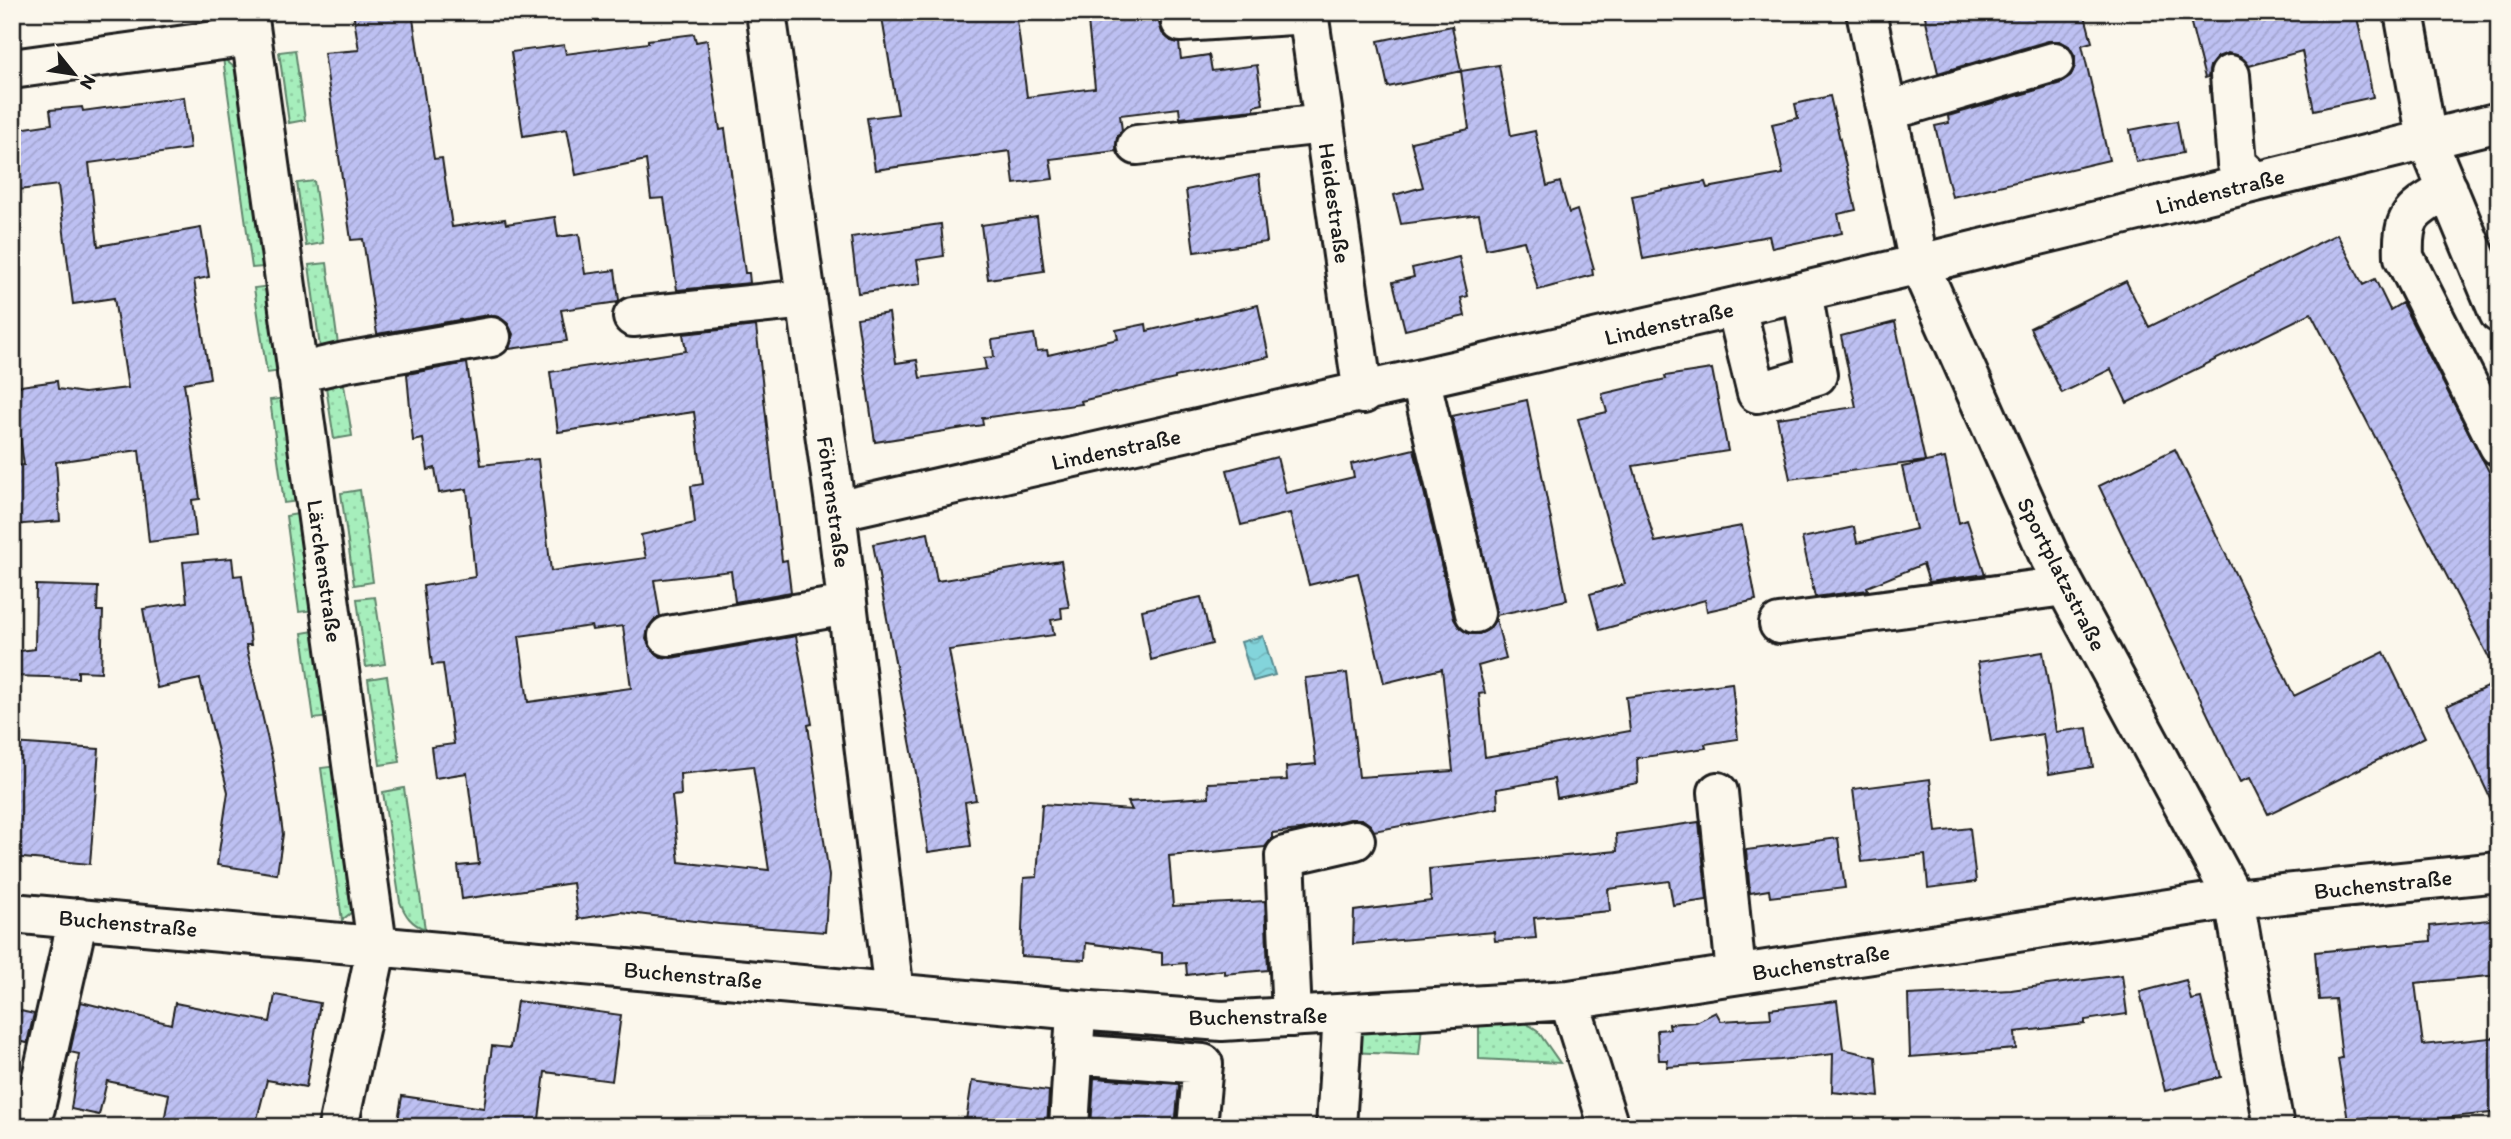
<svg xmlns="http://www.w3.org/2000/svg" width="2511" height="1139" font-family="Itim,sans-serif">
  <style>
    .grass { fill: url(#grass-dots); stroke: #61856c; stroke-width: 2 }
    .water { fill: url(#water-waves); stroke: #5a8a8f; stroke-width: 2 }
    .building { fill: url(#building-hatch); stroke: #1c1c1c; stroke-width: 2; fill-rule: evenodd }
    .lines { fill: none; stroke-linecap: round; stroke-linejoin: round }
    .minor-casing { stroke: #1c1c1c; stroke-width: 44 }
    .minor { stroke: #fbf7ec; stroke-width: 38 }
    .labels { text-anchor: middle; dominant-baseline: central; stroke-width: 7; stroke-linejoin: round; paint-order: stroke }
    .street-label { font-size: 23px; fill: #1c1c1c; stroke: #fbf7ec }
  </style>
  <defs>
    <pattern id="grass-dots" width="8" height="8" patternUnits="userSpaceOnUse" patternTransform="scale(1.75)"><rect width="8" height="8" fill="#a6eebc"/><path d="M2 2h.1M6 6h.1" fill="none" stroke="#8ecca1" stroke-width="1.8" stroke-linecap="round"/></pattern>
    <pattern id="water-waves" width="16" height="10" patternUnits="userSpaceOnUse" patternTransform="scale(1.75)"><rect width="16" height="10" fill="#83d4db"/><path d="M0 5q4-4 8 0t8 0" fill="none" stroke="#71b5bb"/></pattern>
    <pattern id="building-hatch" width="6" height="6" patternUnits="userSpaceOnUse" patternTransform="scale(1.75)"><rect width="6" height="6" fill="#bdc0f2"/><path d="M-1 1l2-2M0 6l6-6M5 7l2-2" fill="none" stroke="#a2a4cf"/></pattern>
  </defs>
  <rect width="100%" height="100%" fill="#fbf7ec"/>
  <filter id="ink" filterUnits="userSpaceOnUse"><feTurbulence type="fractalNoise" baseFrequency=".0143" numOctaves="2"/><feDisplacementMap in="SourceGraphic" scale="14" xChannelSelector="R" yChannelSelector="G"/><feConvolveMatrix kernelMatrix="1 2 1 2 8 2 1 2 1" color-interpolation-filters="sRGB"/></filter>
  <g filter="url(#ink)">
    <!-- grass -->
    <path class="grass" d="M295 50 305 120 289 123 279 52Z
      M223 58 240 72 275 266 252 268Z
      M314 181 323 243 306 246 297 183Z
      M327 263 339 352 321 355 309 265Z
      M278 285 290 370 267 373 254 288Z
      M342 372 352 436 334 439 324 374Z
      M293 397 308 500 284 503 270 400Z
      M360 490 373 582 354 585 341 493Z
      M309 512 323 609 299 612 286 516Z
      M375 597 385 664 366 667 357 599Z
      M326 629 338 716 314 719 302 633Z
      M387 676 400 762 380 765 368 679Z
      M345 765 357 908 342 920 321 768Z
      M404 788 425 929C411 924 405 915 400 902L383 792Z
      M1479 1015 1518 1018 1537 1030 1560 1063 1479 1059Z
      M1422 1025 1419 1055 1348 1052 1350 1031Z"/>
    <!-- water -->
    <path class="water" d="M1263 636 1275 675 1253 681 1241 642Z"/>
    <!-- building -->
    <path class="building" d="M353 12H412L434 159 442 158 452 227 505 219 506 224 555 217 558 237 579 234 585 274 615 270 619 300 618 302 561 310 567 341 509 349 513 334 508 324 499 317 488 315 377 334 363 239 351 240 324 53 359 50Z
      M881 12H1016L1027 97 1095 88 1087 12H1162L1159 23 1162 33 1171 41 1179 43 1181 59 1209 55 1212 71 1257 65 1263 104 1254 106V110L1180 118 1179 108 1120 115 1122 130 1117 137 1116 151 1050 159 1053 179 1014 184 1010 151 875 170 867 118 898 114Z
      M1924 12H2084L2092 42 2082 45 2109 160 1952 197 1935 126 1949 123 1948 116 2061 83 2070 77 2075 66V56L2069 46 2060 41H2048L1938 73Z
      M2188 12H2356L2373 97 2314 110 2302 51 2249 66 2240 56 2228 53 2217 57 2210 66 2208 77 2205 78Z
      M1452 26 1461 71 1388 87 1378 41Z
      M694 34 696 42 707 40 720 130 725 129 745 273H749L750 283 677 290 664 198 651 199 646 160 576 175 567 129 523 136 511 52 564 45 566 54 648 43V40Z
      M1499 65 1511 136 1535 131 1547 186 1560 182 1569 213 1577 210 1594 269H1592L1593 275 1538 290 1524 241 1486 249 1479 214 1401 224 1394 195 1423 187 1411 142 1469 129 1461 71Z
      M1830 96 1856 210 1838 214 1842 233 1772 248 1769 236 1643 259 1632 196 1705 182 1707 188 1783 174 1772 124 1798 118 1795 104Z
      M184 97 190 149 89 163 98 246 201 228 209 277 194 280 210 378 184 383 200 499 192 500 196 536 149 542 139 450 56 462 60 521 12 525V466L24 465 13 387 57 381 58 389 84 393 128 388 114 298 73 304 58 185 19 190 12 130 52 124 50 110 82 107 83 111Z
      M2177 121 2183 153 2136 162 2130 130Z
      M1259 175 1267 242 1194 252 1186 190Z
      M1037 217 1044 271 988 279 981 225Z
      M941 224 944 256 917 260 921 284 858 293 851 237Z
      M2337 234 2363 285 2375 279 2390 310 2402 303 2499 491V677L2311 313 2127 403 2111 369 2062 393 2030 328 2126 281 2149 327Z
      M1459 257 1468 296 1461 298 1465 316 1405 330 1393 282 1414 277 1412 268Z
      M1258 305 1269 357 1175 377V379L1081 401 1082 404 982 418 983 425 875 442 857 318 889 313 896 363 917 360 920 378 986 369 984 358 994 357 992 340 1034 334 1037 351 1047 350 1048 355 1118 339 1116 330 1146 324 1147 331Z
      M1895 322 1925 461 1790 479 1777 418 1856 407 1841 336Z
      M756 326 782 561 787 560 791 592 735 602 731 571 654 580 660 616 654 620 648 628 646 639 652 650 661 657 671 658 796 636 812 724 808 725 829 876 825 932 719 924 621 912 578 919 573 883 462 899 458 866 479 864 467 773 435 778 431 747 454 744 443 664 432 665 423 586 475 577 467 489 439 493 435 468 428 470 423 439 413 441 407 374 467 363 481 465 538 459 551 571 646 558 641 535 695 523 691 486 703 484 694 412 558 432 550 372 686 351 683 334ZM591 626 592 630 623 626 631 688 528 702 519 636ZM753 766 769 870 750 868 749 870 679 862 672 796 681 795 680 774Z
      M1712 369 1728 451 1633 466 1655 542 1742 526 1756 600 1707 611 1705 600 1600 630 1590 594 1625 584 1578 419 1607 412 1602 394 1666 379 1665 376Z
      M1527 400 1567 600 1496 615 1452 416Z
      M1414 449 1454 619 1460 628 1469 634H1479L1489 629 1496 619 1506 658 1478 666 1485 693 1479 694 1485 757 1630 731 1626 697 1732 683 1738 739 1705 744 1706 748 1637 758 1638 783 1557 798 1554 779 1497 789 1498 808 1374 831 1370 825 1362 819H1350L1300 830 1272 833V838L1265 847 1169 856 1173 906 1265 901 1268 970 1224 974V970L1187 975 1186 963 1162 965V953L1086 943 1085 960 1021 956 1024 878 1037 877 1042 804 1132 810 1128 802 1209 797 1208 783 1287 780 1286 767 1316 764 1305 678 1347 673 1359 777 1453 771 1442 669 1384 683 1358 573 1309 585 1290 513 1241 525 1227 470 1277 457 1286 493 1354 477 1351 464Z
      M2175 449 2294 696 2384 652 2425 737 2268 814 2250 778 2240 782 2099 486Z
      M1945 458 1959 523 1967 520 1985 574 1929 582 1923 564 1867 587 1868 590 1815 597 1802 538 1854 527 1857 543 1916 529 1902 467Z
      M928 533 937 581 1061 561 1069 607 1061 608 1062 618 1051 620 1054 635 949 650 976 800 965 802 971 846 928 852 916 773 873 544Z
      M232 558 234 576 242 575 251 645H246L273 762 283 834 277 874 217 865 228 792 200 679 157 688 143 609 187 602 183 562Z
      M36 585 98 587 97 611H103L101 672 78 671V678L12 676V652L35 649Z
      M1201 597 1212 644 1151 660 1142 610Z
      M2043 652 2056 732 2087 728 2093 767 2049 774 2043 734 1991 742 1978 662Z
      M2499 681V817L2447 706Z
      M12 743 99 749 90 864 12 857Z
      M1930 779 1936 832 1970 828 1976 882 1928 888 1925 855 1862 862 1853 789Z
      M1699 822 1707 900 1673 905 1669 881 1608 889 1610 911 1534 918 1536 938 1495 941 1494 932 1353 944 1354 911 1431 901 1429 869 1617 851 1616 834Z
      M1838 838 1845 888 1770 897 1769 890 1750 893 1746 850Z
      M2499 919V975L2415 983 2423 1045 2499 1037V1112L2444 1118 2393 1127H2371L2369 1117 2348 1121 2338 1059 2342 1058 2335 999 2319 1000 2315 952 2431 941 2430 926Z
      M2122 975 2127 1014 2085 1020V1024L2015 1032 2016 1049 1910 1057 1908 995 2011 990Z
      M2186 980 2191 1000 2201 998 2221 1077 2165 1091 2140 992Z
      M275 995 320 1003 306 1087 267 1080 255 1127H163L169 1094 107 1081 99 1115 71 1109 79 1054 70 1052 81 1002 171 1024 175 1003 270 1022Z
      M517 1001 621 1015 612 1081 545 1072 538 1127H397L402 1096 484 1108 492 1046 510 1048Z
      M1837 1001 1843 1049 1876 1057 1879 1097 1832 1092 1833 1054 1780 1060 1667 1067 1668 1060H1659L1657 1030 1670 1029 1669 1024 1696 1022 1716 1012 1721 1021 1771 1018 1770 1009Z
      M12 1009 34 1014 27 1043 12 1040Z
      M1094 1078 1179 1084 1175 1127H1091Z
      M972 1081 1049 1091 1047 1127H965Z"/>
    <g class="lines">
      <defs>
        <path id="minor" d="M248 12 377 945 338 1127
          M766 12 836 511 894 993
          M1308 12 1363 394
          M1866 12 1919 264 2050 558 2234 899 2274 1127
          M2404 12 2427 140 2499 313
          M1181 22 1308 14
          M12 69 251 36
          M2230 75 2237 164 2256 182
          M1887 109 1908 105 2054 62
          M1137 145 1324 124
          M2448 189C2413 211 2402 213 2404 257L2499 446
          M1736 307 1757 393 1817 375 1802 292
          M633 317 806 299
          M297 373 345 362 491 337
          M1421 381 1475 613
          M836 511C1199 431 1562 349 1924 263 2116 217 2307 169 2499 122
          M1779 624 2065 586
          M668 636 847 605
          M1718 792 1736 974
          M12 913 1077 1010 1222 1021 1569 1000 2234 899 2499 872
          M1569 1000 1609 1127
          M1292 1017 1285 856 1355 840
          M1073 1054 1203 1064 1197 1127
          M35 1108 78 918
          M1069 1127 1075 1029
          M1336 1127 1343 1014"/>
      </defs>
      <!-- minor casing -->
      <use href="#minor" class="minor-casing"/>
      <!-- minor -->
      <use href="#minor" class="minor"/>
    </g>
  </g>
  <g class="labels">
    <!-- street labels -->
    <g class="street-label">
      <text transform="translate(2220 191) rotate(-14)">Lindenstraße</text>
      <text transform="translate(1335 203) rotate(82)">Heidestraße</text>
      <text transform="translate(1669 323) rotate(-13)">Lindenstraße</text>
      <text transform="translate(1116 449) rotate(-12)">Lindenstraße</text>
      <text transform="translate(834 502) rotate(82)">Föhrenstraße</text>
      <text transform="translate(325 571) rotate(82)">Lärchenstraße</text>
      <text transform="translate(2062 574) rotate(63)">Sportplatzstraße</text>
      <text transform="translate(2383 884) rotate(-6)">Buchenstraße</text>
      <text transform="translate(128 923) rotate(5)">Buchenstraße</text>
      <text transform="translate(1821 962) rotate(-9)">Buchenstraße</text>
      <text transform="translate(693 975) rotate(5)">Buchenstraße</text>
      <text transform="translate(1258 1016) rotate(-1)">Buchenstraße</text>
    </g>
  </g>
  <!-- margin -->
  <rect width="2511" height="1139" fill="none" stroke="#fbf7ec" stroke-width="42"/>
  <rect x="21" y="21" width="2469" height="1097" fill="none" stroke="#1c1c1c" stroke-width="2.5" filter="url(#ink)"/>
  <!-- north arrow -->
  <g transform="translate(74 74) rotate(120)" stroke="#fbf7ec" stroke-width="5" paint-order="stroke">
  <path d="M0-5L12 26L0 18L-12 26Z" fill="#1c1c1c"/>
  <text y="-10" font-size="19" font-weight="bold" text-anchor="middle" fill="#1c1c1c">N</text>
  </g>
</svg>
